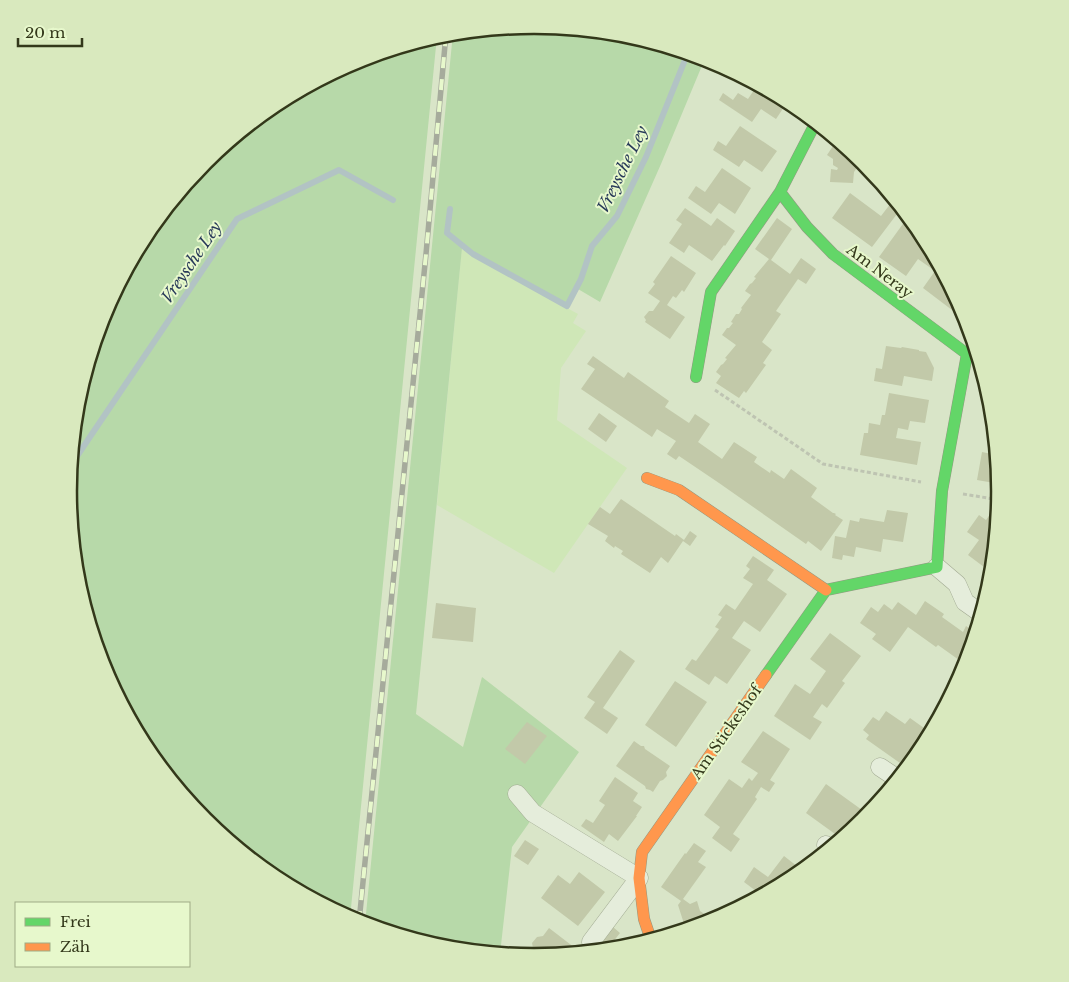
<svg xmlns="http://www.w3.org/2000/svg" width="1069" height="982" font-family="'Libre Baskerville',serif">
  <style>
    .farmland { fill: #cfe7b7 }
    .green { fill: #b7d9a9 }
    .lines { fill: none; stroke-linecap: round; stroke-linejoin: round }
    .stream { stroke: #b2c3c4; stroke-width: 6 }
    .building { fill: #c2c9a9 }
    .street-casing { stroke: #a1a992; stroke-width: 19 }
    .fast-casing { stroke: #929982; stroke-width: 12 }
    .slow-casing { stroke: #929982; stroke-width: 12 }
    .path { stroke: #bec4b2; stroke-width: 3; stroke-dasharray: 4 2.5; stroke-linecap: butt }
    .street { stroke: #e5eddb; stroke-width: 18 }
    .fast { stroke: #63d668; stroke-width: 11 }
    .slow { stroke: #ff974d; stroke-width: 11 }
    .rail-casing { stroke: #a6ab9c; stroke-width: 5.5 }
    .rail { stroke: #e7f8cc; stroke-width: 4; stroke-dasharray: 11; stroke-linecap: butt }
    .labels { text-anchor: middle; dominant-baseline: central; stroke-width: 4; stroke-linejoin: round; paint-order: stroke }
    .street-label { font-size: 15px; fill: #33381a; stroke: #e7f8cc }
    .water-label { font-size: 16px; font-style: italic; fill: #283a59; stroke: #e7f8cc }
    .rim { fill: none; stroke: #33381a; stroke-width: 2.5 }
  </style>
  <rect width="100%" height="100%" fill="#d9e5c8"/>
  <!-- farmland -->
  <path class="farmland" d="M462 247 473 256 578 314 573 323 586 331 561 368 557 420 627 468 554 573 437 505Z"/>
  <!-- green -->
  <path class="green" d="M534 25 626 34 707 59 701 68 661 164 600 302 578 289 568 309 473 256 462 248 416 714 463 747 482 677 579 752 512 847 500 954 443 948 365 924 453 33Z
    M437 36 350 918 275 878 205 820 147 750 104 669 77 582 69 491 78 400 104 312 147 232 205 161 276 103 356 60 409 44V50L424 49 425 40Z"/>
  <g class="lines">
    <!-- stream -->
    <path class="stream" d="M450 209 447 233 473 254 567 306 581 279 592 246 617 216 646 157 685 60 689 53
      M71 465 237 219 339 170 393 200"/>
  </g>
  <!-- building -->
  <path class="building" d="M423 40V49L414 50 413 43Z
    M758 84 788 101 776 119 761 109 752 122 719 100 723 93 733 100 738 93 748 99Z
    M740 126 777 151 762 172 744 160 739 167 713 150 718 141 726 146Z
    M837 140 862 160 854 172 853 183 830 182 831 169 837 170 838 168 833 165V159L827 155Z
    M722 168 751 188 735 214 719 203 711 214 688 198 696 186 705 192Z
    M850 193 881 216 891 203 900 210 872 247 832 218Z
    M685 208 711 226 717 218 735 231 725 246 724 245 712 261 689 245 684 253 669 243 682 224 676 220Z
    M777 218 792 229 771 260 790 274 801 258 816 269 806 284 798 279 776 311 781 314 762 342 772 350 763 363 766 365 746 393 744 391 739 398 716 383 721 376 716 372 721 365 723 364 727 359 725 358 736 345 722 335 727 328H729L733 323 731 322 736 314H739L742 309 741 308 751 295 745 291 750 284 752 283 756 278 754 277 769 259 755 249Z
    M905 221 924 235 959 301 952 310 923 288 935 271 918 259 906 276 879 257Z
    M671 256 696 273 684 292 682 290 676 298 673 296 667 305 685 317 670 339 645 322 646 320 644 317 649 311H653L660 301 648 293 655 284 653 282Z
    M886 346 901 348 902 347 919 350V351L926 352 934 368 932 381 904 376 902 386 874 381 876 368 882 369Z
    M593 356 624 378 628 372 669 401 665 407 689 423 695 414 710 424 698 442 722 459 734 442 757 457 754 462 770 473 771 470 784 479 791 469 817 488 811 497 833 513H834L836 514 835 515 843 520 821 551 808 541 806 544 719 483 679 456 676 460 667 454 676 441 657 429 652 437 581 389 595 369 587 364Z
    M889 393 929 400 925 423 910 421 908 430 898 428 896 438 921 442 917 465 860 455 864 433H868L869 423 880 425 882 415H885Z
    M599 413 617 426 606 442 588 429Z
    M982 452 997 455 1000 484 977 480Z
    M621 499 675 536 676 534 684 540 690 531 697 536 690 546 683 541 668 563 661 557 650 573 621 554 623 551 615 546 614 548 605 541 608 536 588 524 600 507 610 514Z
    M887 510 908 513 903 542 883 539 881 552 856 547 854 557 843 555 842 560 832 558 835 536 846 538 850 520 859 522 860 518 884 522Z
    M993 510 998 514 992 573 968 555 979 540 967 532 979 515 986 520Z
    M753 556 774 570 767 580 787 594 760 632 744 621 732 638 751 650 727 684 715 676 709 685 685 669 692 659 696 661 719 629 715 627 722 617 718 615 726 604 735 610 753 584 743 578 750 569 746 566Z
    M925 601 944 614 942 617 963 632 966 626 976 633 966 665 938 645 936 647 908 627 890 652 872 639 876 634 860 623 871 607 878 612 884 604 892 610 898 602 916 615Z
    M436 603 476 608 473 642 432 638Z
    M830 633 861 656 842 681 845 683 827 708 822 704 813 717 822 722 810 740 774 716 795 684 810 694 826 671 810 659Z
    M620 650 635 661 603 708 618 718 607 734 584 718 595 702 587 697Z
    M675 681 707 702 676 747 645 725Z
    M886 711 905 724 910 718 931 733 922 750 907 768 866 739 869 735 863 730 873 717 879 721Z
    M527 722 547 736 525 764 505 749Z
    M763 731 790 749 770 780 775 783 769 792 761 787 755 797 757 799 733 834 740 839 731 852 712 838 720 827 704 815 729 779 742 788 749 778 752 781 758 773 741 762Z
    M634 741 641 746H644L645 749 670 766 666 772 667 776 663 780 660 781 653 792 650 790 646 789 645 786 616 766Z
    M615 777 638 793 633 801 642 807 636 816H637L618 841 609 834 604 842 581 826 586 819 593 823 605 805 599 801Z
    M826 784 869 815 864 821 842 839 806 813Z
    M525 840 539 849 528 865 514 856Z
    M694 843 706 851 698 862 706 867 683 899 690 904 697 901 700 911 709 917 704 924 686 930 678 905 681 901 661 887 685 853 686 854Z
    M784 856 802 870 793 879 758 897 760 894 744 882 754 867 768 877Z
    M579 872 605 892 578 926 541 898 558 875 570 884Z
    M613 927 620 933 609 947 602 942Z
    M549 928 579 951 577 953 532 957 536 950 533 948 532 943 537 937 543 936Z"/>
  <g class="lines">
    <defs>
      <path id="street" d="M937 567 957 584 965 602 982 614
        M880 767 898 779
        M517 794 533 813 639 878 591 942
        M826 845 830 848"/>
      <path id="fast" d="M816 122 780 192 807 227 833 254 967 354 977 351
        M696 377 711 292 780 192
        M766 675 826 590 937 567 942 491 967 354"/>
      <path id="slow" d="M647 478 679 490 826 590
        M651 940 644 919 639 878 642 852 766 675"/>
    </defs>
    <!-- street casing -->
    <use href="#street" class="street-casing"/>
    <!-- fast casing -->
    <use href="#fast" class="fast-casing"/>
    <!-- slow casing -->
    <use href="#slow" class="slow-casing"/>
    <!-- path -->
    <path class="path" d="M715 390 823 464 921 482
      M963 494 1000 500"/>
    <!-- street -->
    <use href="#street" class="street"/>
    <!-- fast -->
    <use href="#fast" class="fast"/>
    <!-- slow -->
    <use href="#slow" class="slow"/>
    <defs>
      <path id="rail" d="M359 922 426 254 446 34"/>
    </defs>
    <!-- rail casing -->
    <use href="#rail" class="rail-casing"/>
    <!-- rail -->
    <use href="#rail" class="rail"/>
  </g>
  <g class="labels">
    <!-- street labels -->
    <g class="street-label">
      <text transform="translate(880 271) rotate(37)">Am Neray</text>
      <text transform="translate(726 732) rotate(-55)">Am Stickeshof</text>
    </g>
    <!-- water labels -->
    <g class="water-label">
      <text transform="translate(622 169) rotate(-64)">Vreysche Ley</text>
      <text transform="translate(191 262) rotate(-56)">Vreysche Ley</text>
    </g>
  </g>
  <!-- crop -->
  <path d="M0 0H1069V982H0ZM77 491a457 457 0 1 1 914 0a457 457 0 1 1-914 0Z" fill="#d9e9be" fill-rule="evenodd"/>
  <path class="rim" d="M77 491a457 457 0 1 1 914 0a457 457 0 1 1-914 0Z"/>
  <!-- legend -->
  <rect x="15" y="902" width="175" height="65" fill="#e7f8cc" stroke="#9fab85"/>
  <rect x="25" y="918" width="25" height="8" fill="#63d668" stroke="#9fab85"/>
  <text x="60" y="927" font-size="15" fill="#33381a">Frei</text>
  <rect x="25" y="943" width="25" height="8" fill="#ff974d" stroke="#9fab85"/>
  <text x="60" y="952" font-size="15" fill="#33381a">Zäh</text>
  <!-- scale -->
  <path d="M18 38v8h64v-8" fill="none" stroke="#33381a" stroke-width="2.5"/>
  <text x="25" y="38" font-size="15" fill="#33381a" stroke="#e7f8cc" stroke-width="4" paint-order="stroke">20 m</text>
</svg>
